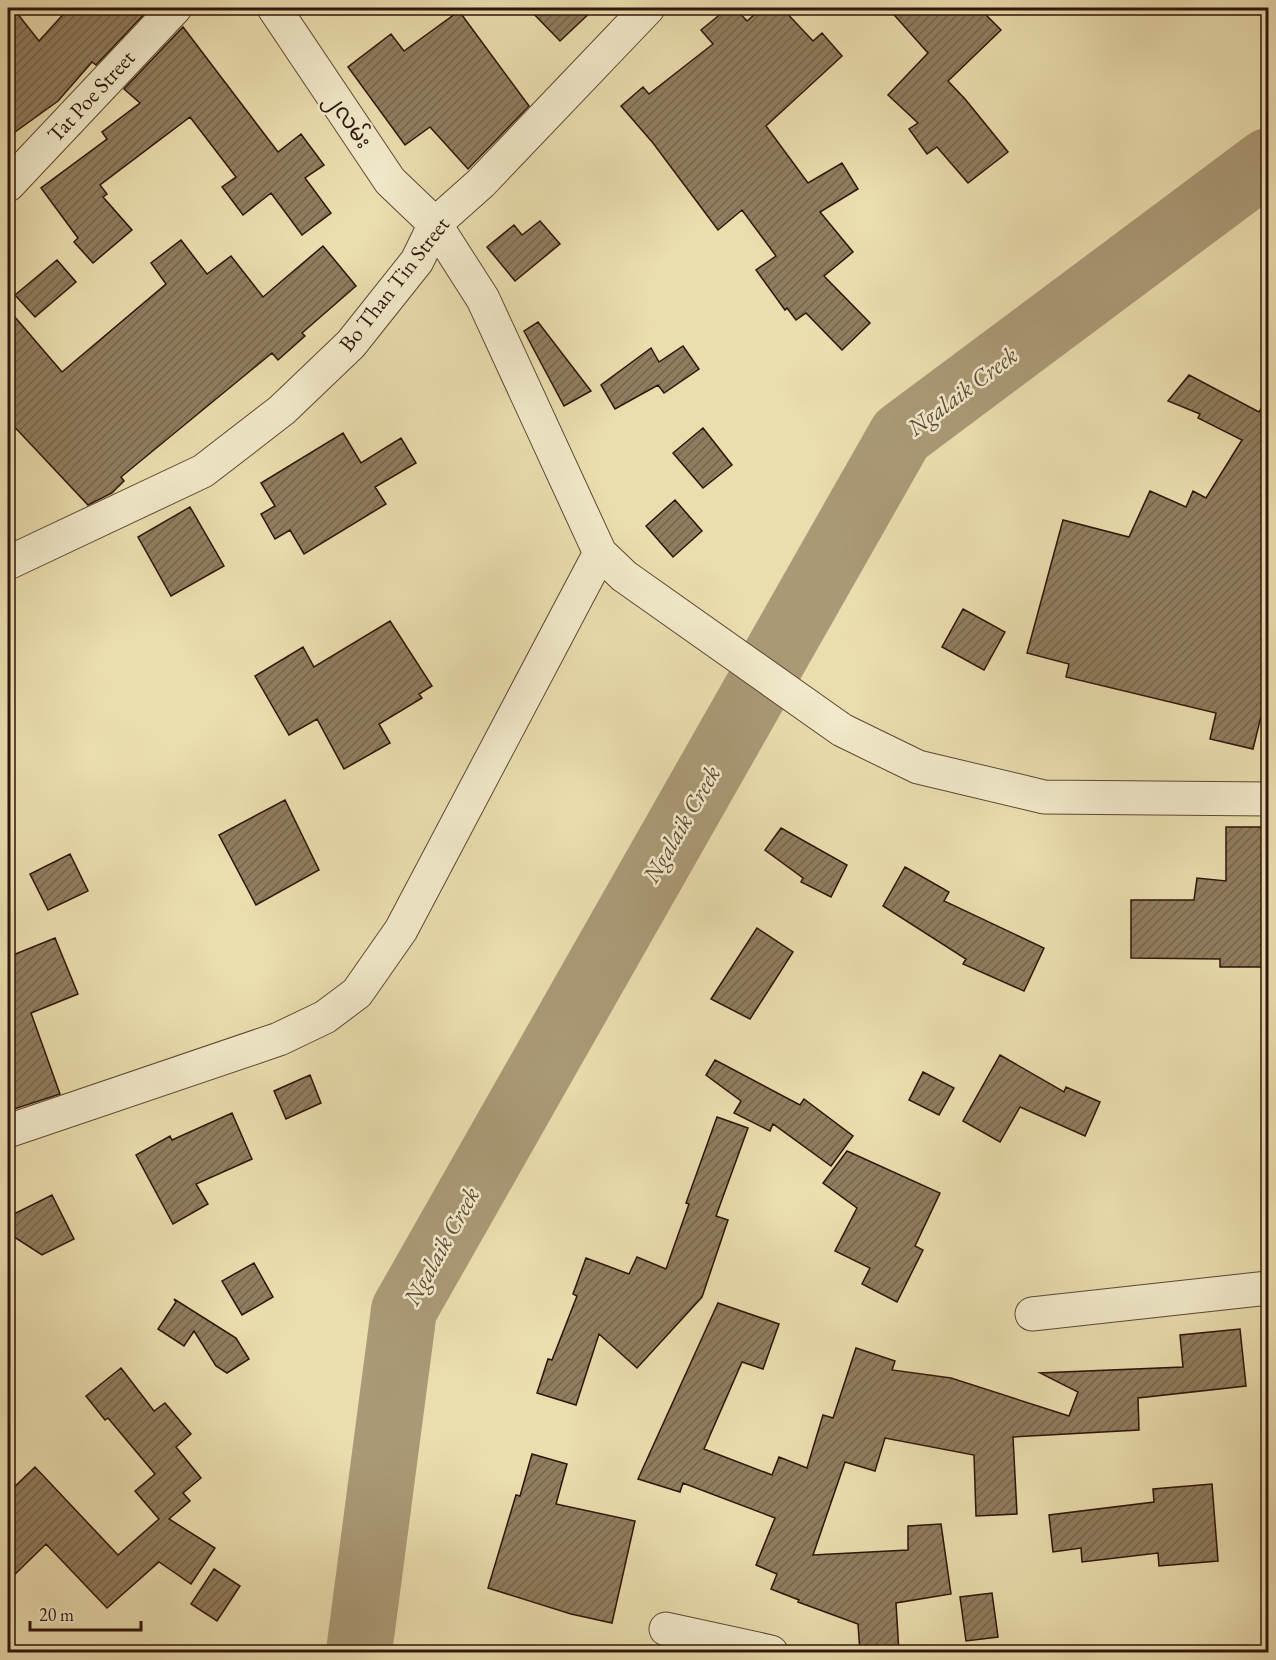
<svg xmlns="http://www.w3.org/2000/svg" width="1276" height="1660" font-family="'EB Garamond','Noto Sans Myanmar',serif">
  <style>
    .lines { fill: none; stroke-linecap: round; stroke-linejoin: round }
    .river { stroke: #aa9976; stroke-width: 66 }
    .building { fill: url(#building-hatch); stroke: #2e1509; stroke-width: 1.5 }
    .minor-casing { stroke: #5d4732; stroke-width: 35 }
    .minor { stroke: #f1e9ca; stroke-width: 33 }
    .labels { text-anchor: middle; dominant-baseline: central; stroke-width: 5; stroke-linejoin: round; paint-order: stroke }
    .street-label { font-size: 22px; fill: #2e1509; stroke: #f1e9ca }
    .water-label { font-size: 24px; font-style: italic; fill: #604a35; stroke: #f1e9ca }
  </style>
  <defs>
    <pattern id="building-hatch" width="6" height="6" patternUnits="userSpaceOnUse" patternTransform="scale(1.5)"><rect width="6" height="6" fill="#907d5f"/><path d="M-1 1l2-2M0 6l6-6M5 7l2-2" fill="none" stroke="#76654d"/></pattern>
  </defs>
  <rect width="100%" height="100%" fill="#eaddae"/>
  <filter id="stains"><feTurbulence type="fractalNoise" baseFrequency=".00333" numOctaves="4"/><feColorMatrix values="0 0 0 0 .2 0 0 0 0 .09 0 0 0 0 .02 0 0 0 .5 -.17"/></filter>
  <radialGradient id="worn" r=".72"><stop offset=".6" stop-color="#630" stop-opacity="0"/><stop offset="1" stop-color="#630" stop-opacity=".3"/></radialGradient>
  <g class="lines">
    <!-- river -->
    <path class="river" d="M359 1652 404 1310 901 435 1268 161"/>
  </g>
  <!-- building -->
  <path class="building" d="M8 8H13L39 41 69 8H150L96 65 92 62 58 101 8 137Z
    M528 8H595L560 41Z
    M728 8H735L747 21 762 8H782L813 41 822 33 842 56 766 126 808 183 842 163 858 189 820 212 853 252 824 276 870 323 842 350 806 313 796 320 787 308 785 310 756 270 776 256 742 210 718 230 653 143 621 106 643 87 649 94 713 44 701 30Z
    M888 8H979L1001 30 948 81 965 99 1008 152 968 183 937 147 927 154 909 129 918 123 888 95 928 53Z
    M459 11 529 106 468 169 430 127 405 145 348 67 391 34 404 51Z
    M183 27 278 152 301 134 324 165 305 178 331 213 302 235 271 193 243 215 222 187 236 177 190 117 100 185 107 194 103 197 132 230 93 263 74 242 78 238 41 188 107 139 102 132 140 103 124 89Z
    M540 221 560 244 515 281 487 247 514 225 522 235Z
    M181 240 207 274 231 256 263 297 323 246 356 286 302 333 305 336 278 360 272 353 121 477 124 481 112 493 88 505 8 420V309L62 372 166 284 151 263Z
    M57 260 76 282 35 317 15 295Z
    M538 322 591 391 564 406 524 331Z
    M683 346 699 369 664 393 658 385 615 409 601 385 651 348 659 362Z
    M1189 375 1259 412 1269 397V684L1253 749 1210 739 1216 713 1066 677 1069 664 1027 653 1063 520 1129 537 1150 491 1186 507 1193 491 1206 498 1242 440 1198 418 1200 414 1168 401Z
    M703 428 732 465 703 488 673 453Z
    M343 433 361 463 401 438 416 463 375 487 386 504 304 554 290 530 275 539 261 514 275 506 261 483Z
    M675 500 702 531 673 557 646 526Z
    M190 507 224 566 171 596 138 537Z
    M963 609 1005 632 984 670 942 647Z
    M390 621 432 686 419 694 422 698 379 724 390 743 344 769 317 719 289 735 255 676 303 647 314 667Z
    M285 800 319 870 256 905 219 835Z
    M1226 827H1269V967H1220V959L1131 958V900H1194L1197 878 1226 881Z
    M781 828 847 865 831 897 801 882 803 878 765 850Z
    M70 854 88 891 48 910 30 874Z
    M905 867 949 892 944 901 1044 948 1024 991 963 964 966 959 883 906Z
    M757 928 793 952 750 1019 711 999Z
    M55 938 78 994 31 1013 60 1094 8 1111V957Z
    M1000 1055 1064 1092 1066 1087 1100 1102 1085 1136 1020 1107 1000 1142 963 1121Z
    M715 1060 800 1105 804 1099 853 1136 831 1166 773 1124 770 1131 734 1113 741 1101 706 1075Z
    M923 1072 954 1088 939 1115 909 1100Z
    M310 1075 321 1103 286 1119 274 1091Z
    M232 1113 252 1159 196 1184 208 1204 173 1224 136 1155 170 1136 172 1140Z
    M717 1117 748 1128 716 1216 728 1220 702 1297 637 1368 599 1334 576 1405 537 1393 548 1359 552 1360 577 1296 573 1294 586 1258 629 1274 637 1257 666 1269 689 1204 686 1203Z
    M847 1151 940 1193 915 1246 923 1250 897 1302 862 1284 870 1268 835 1251 857 1208 823 1183Z
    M52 1195 74 1239 42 1255 8 1233V1217Z
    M254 1263 273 1297 242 1315 222 1281Z
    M174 1299 236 1338 249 1359 227 1373 216 1366 194 1331 184 1346 158 1329 176 1302Z
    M718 1303 779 1324 763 1369 742 1362 704 1449 772 1475 779 1457 807 1468 823 1415 833 1418 856 1348 895 1361 892 1370 951 1378 1069 1416 1078 1392 1040 1373 1183 1367 1180 1335 1240 1329 1246 1386 1138 1398 1139 1430 1013 1437 1017 1514 976 1516 974 1455 885 1438 875 1471 845 1462 813 1555 908 1550V1526L941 1524 951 1594 896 1603 899 1653H860L858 1624 798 1602 799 1600 771 1589 777 1574 756 1565 775 1518 683 1483 680 1492 638 1479Z
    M121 1368 154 1411 165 1403 191 1434 176 1447 201 1478 183 1493 190 1501 169 1519 215 1548 191 1584 159 1562 107 1608 46 1544 8 1581V1493L35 1467 118 1555 159 1519 135 1491 155 1474 108 1418 105 1420 86 1396Z
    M532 1454 567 1464 556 1504 635 1521 612 1623 571 1614 488 1588 516 1495 520 1496Z
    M1212 1484 1218 1561 1159 1566 1158 1553 1082 1562 1081 1548 1053 1552 1049 1515 1154 1502 1153 1489Z
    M214 1569 240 1586 217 1621 191 1604Z
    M992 1593 998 1637 966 1641 960 1597Z"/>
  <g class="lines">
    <defs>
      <path id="minor" d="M274 8 390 181 435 224 483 299 600 553 624 576 842 730 918 767 1044 797 1268 799
        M8 185 175 8
        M8 563 203 471 282 410 351 344 417 261 435 224 481 183 648 8
        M8 1131 279 1039 325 1017 357 993 401 930 600 553
        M1032 1314 1268 1288
        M666 1629 771 1652"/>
    </defs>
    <!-- minor casing -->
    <use href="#minor" class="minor-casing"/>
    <!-- minor -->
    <use href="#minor" class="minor"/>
  </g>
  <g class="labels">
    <!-- street labels -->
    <g class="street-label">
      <text transform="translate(91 96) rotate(-47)">Tat Poe Street</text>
      <text transform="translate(349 120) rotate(56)">၂လမ်း</text>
      <text transform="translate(394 284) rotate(-52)">Bo Than Tin Street</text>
    </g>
    <!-- water labels -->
    <g class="water-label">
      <text transform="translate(962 391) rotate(-37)">Ngalaik Creek</text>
      <text transform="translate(681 824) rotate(-60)">Ngalaik Creek</text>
      <text transform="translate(441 1246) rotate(-61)">Ngalaik Creek</text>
    </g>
  </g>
  <!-- margin -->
  <rect width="1276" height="1660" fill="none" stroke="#eaddae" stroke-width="30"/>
  <rect x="9" y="9" width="1258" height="1642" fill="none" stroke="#2e1509" stroke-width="3"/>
  <rect x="15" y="15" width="1246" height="1630" fill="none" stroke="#2e1509" stroke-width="1.5"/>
  <!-- scale -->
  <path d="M30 1621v9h111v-9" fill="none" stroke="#2e1509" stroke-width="3"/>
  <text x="39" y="1621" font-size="18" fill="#2e1509" stroke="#f1e9ca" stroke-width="4.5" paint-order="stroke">20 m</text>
  <rect width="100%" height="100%" filter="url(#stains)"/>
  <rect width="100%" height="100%" fill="url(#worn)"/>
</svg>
